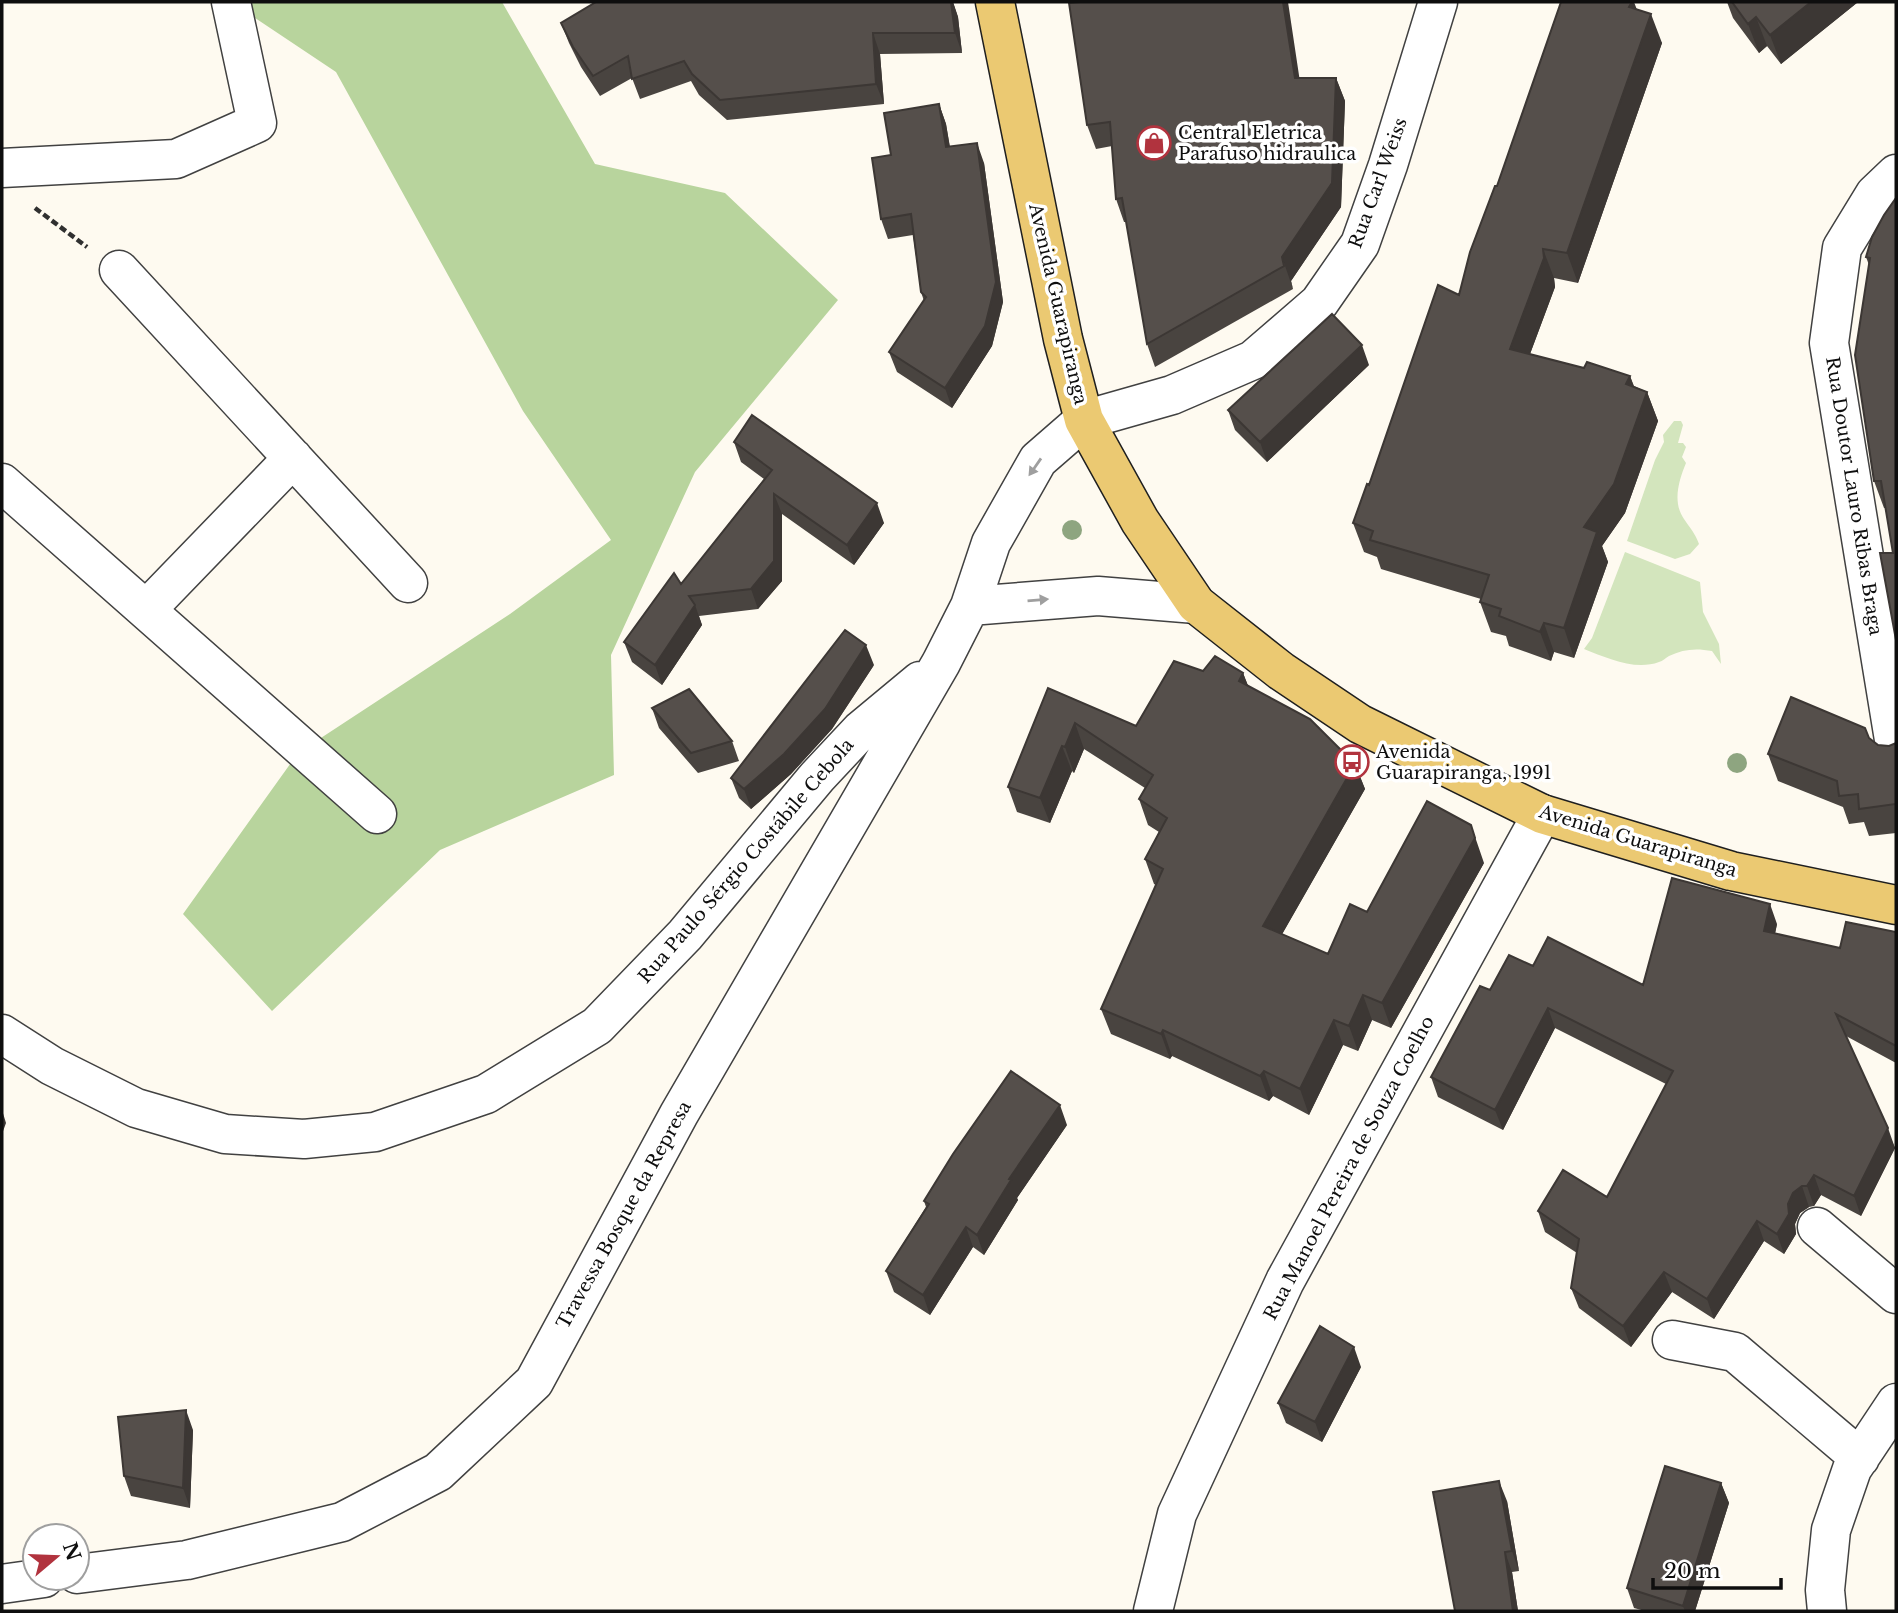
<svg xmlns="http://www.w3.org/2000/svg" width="1898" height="1613" font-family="'Libre Baskerville',serif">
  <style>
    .green { fill: #d3e5bd }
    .forest { fill: #b8d49d }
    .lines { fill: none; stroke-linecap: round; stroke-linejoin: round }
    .minor-casing { stroke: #414141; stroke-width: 41 }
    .major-casing { stroke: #1f1f1f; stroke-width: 41 }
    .path { stroke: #303030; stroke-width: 4.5; stroke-dasharray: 7 3.5; stroke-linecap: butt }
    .minor { stroke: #fff; stroke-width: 38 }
    .major { stroke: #ebc972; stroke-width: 38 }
    .tree { fill: #8ea580 }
    .wall { fill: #494440 }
    .shaded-wall { fill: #3c3734 }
    .building { fill: #554f4b; stroke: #3c3734; stroke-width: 2 }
    .oneway { fill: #9f9f9f }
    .labels { text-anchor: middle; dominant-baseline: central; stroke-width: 7; stroke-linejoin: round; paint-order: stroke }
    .poi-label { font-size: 18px; fill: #0e0e0e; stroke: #fff; text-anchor: start }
    .street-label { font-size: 18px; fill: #0e0e0e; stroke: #fff }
  </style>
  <rect width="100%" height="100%" fill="#fefaf0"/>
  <!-- green -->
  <path class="green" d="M1674 421H1681L1683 425 1678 443H1683L1686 447 1682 457 1686 463C1679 480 1672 502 1684 519 1690 528 1695 533 1699 544L1690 554 1675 559 1627 541 1655 460 1664 442 1663 435Z
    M1625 552 1700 582 1703 612 1719 644 1721 664 1712 651C1696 648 1683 649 1669 656 1665 658 1663 661 1659 662 1635 671 1607 658 1584 649L1592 638Z"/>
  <!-- forest -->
  <path class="forest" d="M231 2H502L595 164 725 193 838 300 695 472 611 655 614 775 440 850 272 1011 183 914 298 753 510 614 611 540 523 411 336 72Z"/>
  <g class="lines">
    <defs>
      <path id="minor" d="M2 168 176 159 257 123 231 2
        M1896 174 1875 194 1842 248 1829 343 1896 752
        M119 270 408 583
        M2 483 377 814
        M970 606 1098 596 1196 604
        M146 610 293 458
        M2 1034 52 1066 136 1108 225 1134 304 1139 375 1132 486 1094 597 1026 685 935 817 777 861 730 920 681
        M1817 1227 1896 1294
        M1672 1340 1735 1352 1860 1458
        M77 1574 187 1560 342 1522 438 1472 534 1382 679 1114 941 663 970 606 991 543 1038 460 1084 420 1172 395 1253 360 1319 303 1360 244 1388 165 1438 2
        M2 1584 44 1578
        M1153 1611 1177 1514 1285 1281 1542 814
        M1827 1611 1825 1590 1831 1530 1852 1469 1896 1403"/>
      <path id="major" d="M995 2 1063 339 1084 420 1140 521 1196 604 1281 671 1360 724 1542 814 1731 871 1896 905"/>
    </defs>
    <!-- minor casing -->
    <use href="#minor" class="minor-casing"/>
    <!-- major casing -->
    <use href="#major" class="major-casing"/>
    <!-- path -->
    <path class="path" d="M35 208 87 247"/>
    <!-- minor -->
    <use href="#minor" class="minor"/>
    <!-- major -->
    <use href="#major" class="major"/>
  </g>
  <!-- trees -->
  <g class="tree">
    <circle cx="1072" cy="530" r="10"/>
    <circle cx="1737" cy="763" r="10"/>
  </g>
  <!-- wall -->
  <path class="wall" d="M594 2H953L958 17 962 53 880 54 884 104 727 120 699 95 691 81 640 99 632 78 600 96 581 67 569 43 561 23 594 3Z
    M1727 2H1858L1781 64 1767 46 1759 53 1733 18Z
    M1637 9 1662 43 1578 283 1554 278 1555 287 1530 354 1584 368 1630 376 1634 386 1647 392 1658 421 1625 513 1602 546 1608 562 1574 658 1554 652 1551 661 1509 646 1506 636 1491 632 1480 602 1481 599 1381 569 1377 557 1364 552 1353 523 1369 485 1459 295 1497 186Z
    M1300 78H1336L1345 101 1341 207 1291 281 1293 289 1155 367 1147 344 1126 222H1124L1116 199 1112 146 1096 149 1087 125Z
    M939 104 946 124 950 147 984 163 1003 302 992 346 952 408 897 372 889 352 924 301 921 292 913 235 888 239 881 219 891 155Z
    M1896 198 1893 553 1886 508H1884L1874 481 1869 265 1866 257Z
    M1369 365 1267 462 1235 430 1228 410Z
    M734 442 884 523 854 565 782 514V581L758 609 699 616 702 625 662 685 632 662 624 642 681 584 764 479 741 462Z
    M874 665 832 729 791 774 751 809 739 798 731 778Z
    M1203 671 1243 673 1248 686 1355 764 1365 789 1282 934 1328 954 1367 912 1484 863 1391 1028 1372 1020 1358 1051 1343 1045 1309 1115 1273 1096 1269 1101 1172 1056 1170 1059 1111 1034 1101 1009 1156 885 1154 884 1145 859 1159 832 1148 825 1139 799 1145 788 1084 749 1074 773 1072 771 1050 823 1017 812 1008 787 1048 688 1136 726Z
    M652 708 732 741 739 761 698 773 659 728Z
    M1869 738 1878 745 1889 746 1896 743V833L1869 836 1864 822 1849 824 1843 807 1778 781 1768 754Z
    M1777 924 1775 934 1840 948 1896 932V1063L1846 1036 1895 1148 1861 1216 1821 1195 1814 1206 1809 1207 1800 1213 1795 1224 1796 1234 1784 1254 1764 1241 1714 1319 1672 1292 1631 1347 1579 1308 1571 1288 1577 1253 1545 1232 1538 1211 1607 1197 1666 1084 1555 1028 1503 1130 1438 1097 1431 1077 1490 990 1533 966 1643 985Z
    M1067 1125 1017 1198 1018 1200 984 1255 973 1247 930 1315 894 1292 886 1271 926 1207 924 1201Z
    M1361 1367 1322 1442 1286 1423 1278 1403Z
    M193 1430 190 1508 131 1496 124 1476Z
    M1721 1483 1729 1503 1695 1611H1645L1634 1608 1627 1588Z
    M1507 1501 1519 1571 1512 1572 1518 1611H1455Z"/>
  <!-- shaded-wall -->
  <path class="shaded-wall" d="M951 2H953L958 17 962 53 955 33Z
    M1283 2H1288L1303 102 1295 78Z
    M1632 2H1634L1644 28 1629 7Z
    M1811 2H1858L1781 64 1770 35Z
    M1651 14 1662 43 1578 283 1567 253Z
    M1756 17 1767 46 1759 53 1748 24Z
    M873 33 880 54 884 104 876 84Z
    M1336 78 1345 101 1341 207 1291 281 1293 289 1282 257Z
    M939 104 946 124 953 167 946 147Z
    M977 143 984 163 1003 302 992 346 952 408 945 388Z
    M1543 249 1554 278 1555 287 1521 378 1510 349Z
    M1362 345 1369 365 1267 462 1260 442Z
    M1630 376 1640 405 1626 384Z
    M1647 392 1658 421 1625 513 1602 546 1608 562 1574 658 1564 628 1584 527Z
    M774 494 782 514V581L758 609 751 589Z
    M877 503 884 523 854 565 847 545Z
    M695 605 702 625 662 685 655 665Z
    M1544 623 1554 652 1551 661 1540 632Z
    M866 645 874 665 832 729 791 774 751 809 744 789Z
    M1243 673 1253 698 1239 681Z
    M1075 723 1084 749 1074 773 1065 747Z
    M1062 746 1072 771 1050 823 1040 798Z
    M1355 764 1365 789 1272 952 1263 926Z
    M1471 825 1484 863 1391 1028 1382 1003Z
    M1770 904 1777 924 1771 951 1764 931Z
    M1363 995 1372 1020 1358 1051 1349 1026Z
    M1548 1008 1555 1028 1503 1130 1495 1110Z
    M1334 1020 1343 1045 1309 1115 1300 1089Z
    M1163 1030 1172 1056 1170 1059 1161 1034Z
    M1264 1071 1273 1096 1269 1101 1260 1076Z
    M1060 1105 1067 1125 1017 1198 1018 1200 984 1255 977 1235 1009 1179Z
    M2 1110 6 1123 2 1134Z
    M1888 1128 1895 1148 1861 1216 1854 1196Z
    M1814 1175 1821 1195 1814 1206 1807 1186Z
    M1802 1186 1809 1207 1800 1213 1795 1224 1796 1234 1784 1254 1777 1234 1793 1193Z
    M1757 1221 1764 1241 1714 1319 1707 1299Z
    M966 1227 973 1247 930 1315 923 1295Z
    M1664 1272 1672 1292 1631 1347 1623 1326Z
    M1354 1347 1361 1367 1322 1442 1315 1422Z
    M186 1410 193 1430 190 1508 183 1488Z
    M1499 1481 1507 1501 1519 1571 1512 1551Z
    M1721 1483 1729 1503 1695 1611H1685L1683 1606Z
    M1505 1552 1512 1572 1518 1611H1513Z"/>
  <!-- building -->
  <path class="building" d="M596 2H951L955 33H873L876 84 720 100 692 74 684 61 632 79 628 56 593 76 573 47 561 23Z
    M1080 2H1283L1295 78H1336L1332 183 1282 257 1284 266 1147 344 1122 198 1116 199 1110 122 1087 125 1069 3Z
    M1561 2H1632L1629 7 1651 14 1567 253 1543 249 1544 258 1510 349 1584 368 1587 362 1630 376 1626 384 1647 392 1614 484 1584 527 1597 532 1564 628 1544 623 1540 632 1499 616 1501 609 1480 602 1489 575 1370 540 1373 531 1353 523 1367 484 1369 485 1438 285 1459 295 1470 252 1495 186H1497Z
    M1732 2H1811L1770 35 1756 17 1748 24Z
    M939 104 946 147 977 143 996 282 985 326 945 388 889 352 926 297 921 292 911 214 881 219 872 158 891 155 884 113Z
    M1896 198V640L1880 553H1893L1881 481H1874L1855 355 1870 258 1866 257 1872 237 1884 215Z
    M1332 314 1362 345 1260 442 1228 410Z
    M752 415 877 503 847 545 774 494V561L751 589 689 596 695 605 655 665 624 642 674 573 681 584 772 470 734 442Z
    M845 630 866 645 825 709 784 754 744 789 731 778Z
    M1215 656 1243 673 1239 681 1310 719 1355 764 1263 926 1328 954 1350 904 1367 912 1427 801 1471 825 1475 838 1382 1003 1363 995 1349 1026 1334 1020 1300 1089 1264 1071 1260 1076 1163 1030 1161 1034 1101 1009 1163 869 1145 859 1167 818 1139 799 1153 775 1075 723 1065 747 1062 746 1040 798 1008 787 1048 688 1136 726 1174 661 1203 671Z
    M689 689 732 741 691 753 652 708Z
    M1791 697 1865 728 1869 738 1878 745 1889 746 1896 743V804L1859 809 1858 794 1839 796 1837 781 1768 754Z
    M1672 878 1770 904 1764 931 1840 948 1846 922 1896 932V1046L1836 1014 1888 1128 1854 1196 1814 1175 1807 1186H1802L1793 1193 1788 1204 1789 1214 1777 1234 1757 1221 1707 1299 1664 1272 1623 1326 1571 1288 1579 1239 1538 1211 1563 1170 1607 1197 1673 1071 1548 1008 1495 1110 1431 1077 1480 986 1490 990 1509 955 1533 966 1548 937 1643 985Z
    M1011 1071 1060 1105 1009 1179 1011 1180 977 1235 966 1227 923 1295 886 1271 929 1204 924 1201 953 1154Z
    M1320 1326 1354 1347 1315 1422 1278 1403Z
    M186 1410 183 1488 124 1476 118 1417Z
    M1665 1466 1721 1483 1683 1606 1627 1588Z
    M1499 1481 1512 1551 1505 1552 1513 1611H1455L1433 1492Z"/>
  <!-- one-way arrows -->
  <defs><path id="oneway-solid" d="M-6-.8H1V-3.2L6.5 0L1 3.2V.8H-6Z" transform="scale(1.75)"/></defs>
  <g class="oneway">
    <use href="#oneway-solid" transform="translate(1035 467) rotate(125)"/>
    <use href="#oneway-solid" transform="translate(1038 600) rotate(-5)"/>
  </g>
  <!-- icons -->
  <defs>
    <symbol id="shop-ring" viewBox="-11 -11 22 22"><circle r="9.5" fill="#fff" stroke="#b1333e" stroke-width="1.5"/><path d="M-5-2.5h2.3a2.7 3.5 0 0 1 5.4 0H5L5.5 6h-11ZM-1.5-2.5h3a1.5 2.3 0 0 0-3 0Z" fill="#b1333e"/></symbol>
    <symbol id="bus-ring" viewBox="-11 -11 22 22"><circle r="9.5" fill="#fff" stroke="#b1333e" stroke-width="1.5"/><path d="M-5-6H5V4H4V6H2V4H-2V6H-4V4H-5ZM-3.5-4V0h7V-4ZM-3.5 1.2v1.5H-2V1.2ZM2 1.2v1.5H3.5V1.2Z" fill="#b1333e"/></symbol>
  </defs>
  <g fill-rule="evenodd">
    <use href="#shop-ring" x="1135" y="124" width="38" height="38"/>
    <use href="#bus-ring" x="1333" y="743" width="38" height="38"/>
  </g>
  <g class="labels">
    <!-- poi labels -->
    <g class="poi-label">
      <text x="1178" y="133">Central Eletrica<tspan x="1178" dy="21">Parafuso hidraulica</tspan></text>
      <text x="1376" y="752">Avenida<tspan x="1376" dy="21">Guarapiranga, 1991</tspan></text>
    </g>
    <!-- street labels -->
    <g class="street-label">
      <text transform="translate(1378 183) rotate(-70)">Rua Carl Weiss</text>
      <text transform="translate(1058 304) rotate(77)">Avenida Guarapiranga</text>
      <text transform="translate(1854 496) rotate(81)">Rua Doutor Lauro Ribas Braga</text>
      <text transform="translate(1638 841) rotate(17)">Avenida Guarapiranga</text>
      <text transform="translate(746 861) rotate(-49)">Rua Paulo Sérgio Costábile Cebola</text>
      <text transform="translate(1349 1168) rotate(-62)">Rua Manoel Pereira de Souza Coelho</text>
      <text transform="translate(624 1215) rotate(-61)">Travessa Bosque da Represa</text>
    </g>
  </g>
  <!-- border -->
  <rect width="1898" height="1613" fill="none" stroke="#0e0e0e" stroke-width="7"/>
  <!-- north arrow -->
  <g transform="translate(56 1557) rotate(71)"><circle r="33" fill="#ffffff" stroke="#9f9f9f" stroke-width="2"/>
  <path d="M0-5L12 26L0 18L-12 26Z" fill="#b1333e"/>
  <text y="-10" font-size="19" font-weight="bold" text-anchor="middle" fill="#0e0e0e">N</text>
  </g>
  <!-- scale -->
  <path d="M1653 1578v10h128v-10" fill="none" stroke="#0e0e0e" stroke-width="3.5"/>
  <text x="1664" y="1578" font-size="21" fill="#0e0e0e" stroke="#ffffff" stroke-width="5" paint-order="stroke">20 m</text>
</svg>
